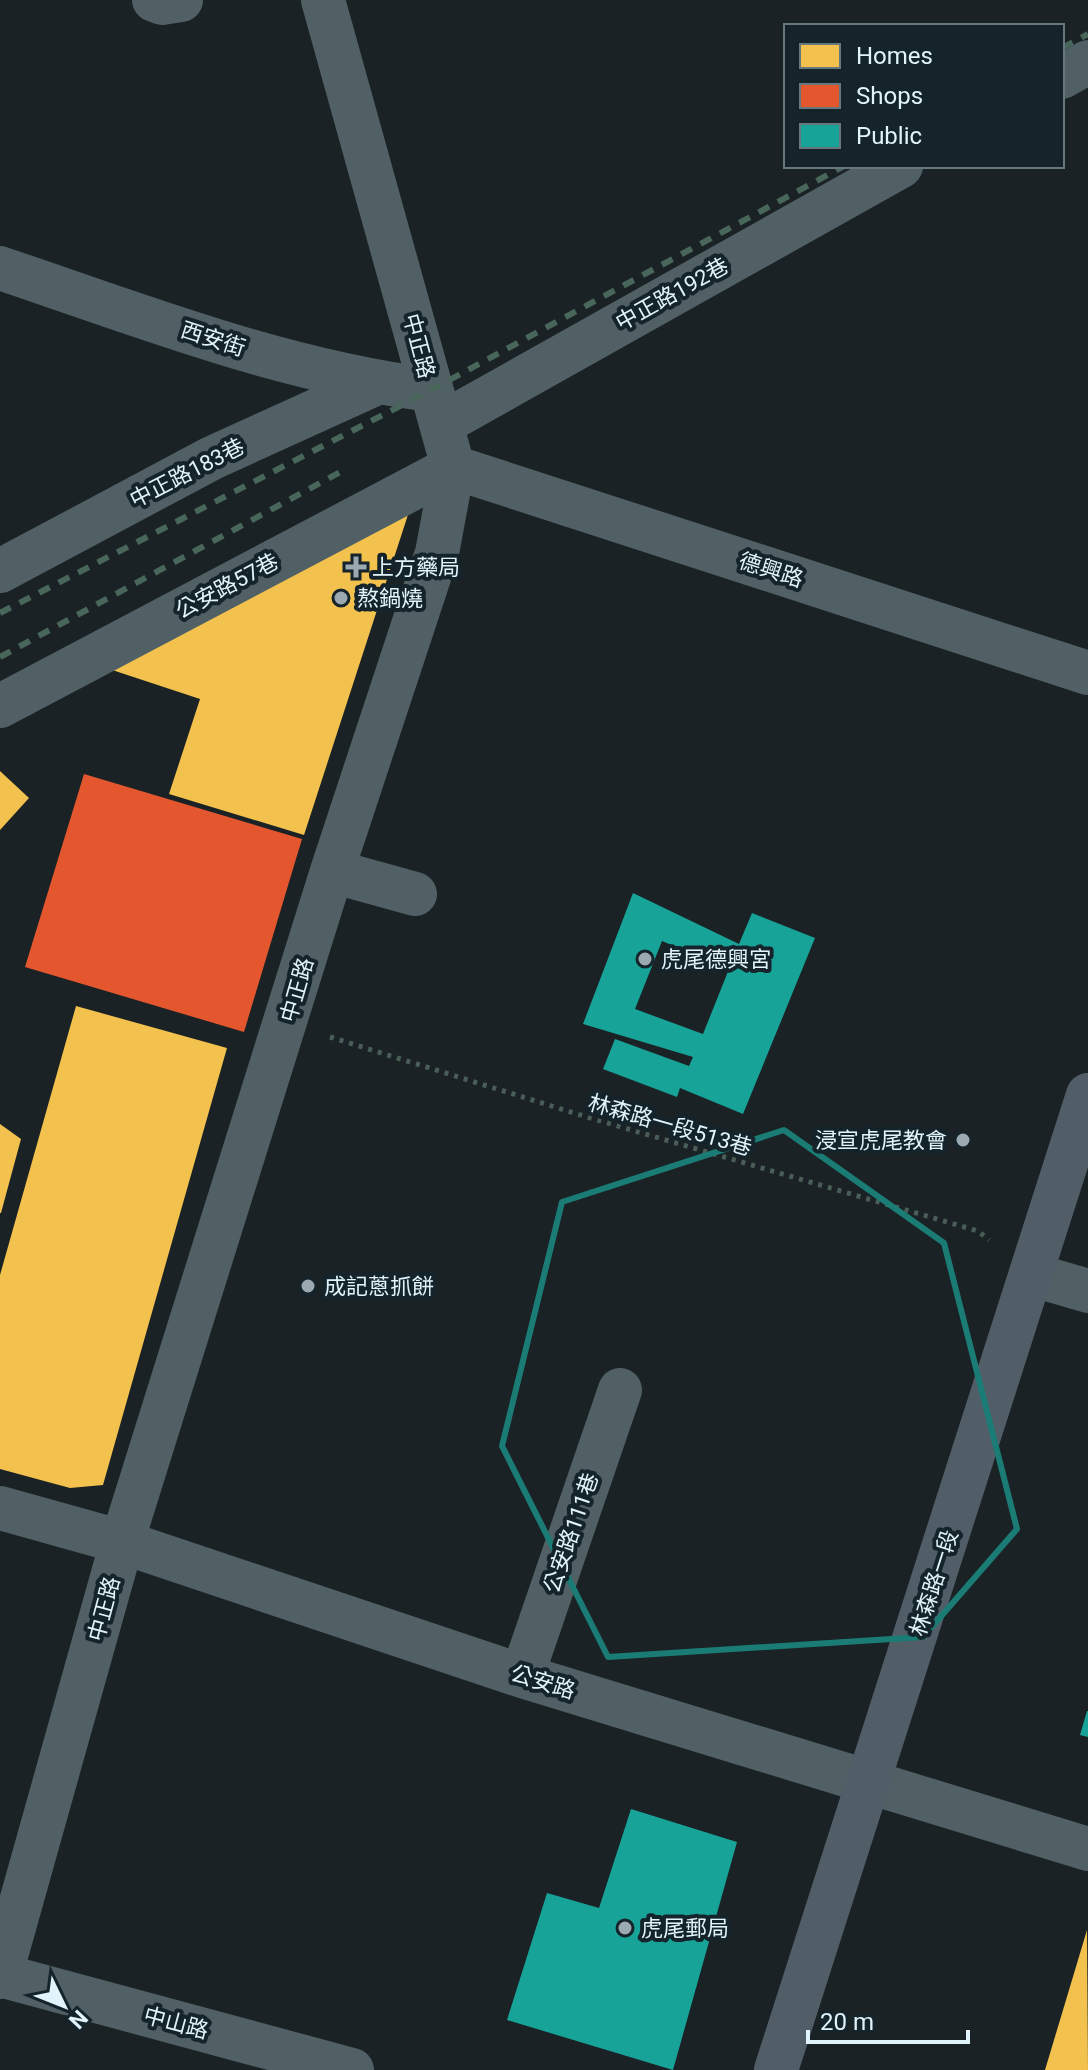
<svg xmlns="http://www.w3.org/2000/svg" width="1088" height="2070" font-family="Roboto,'Noto Sans TC',sans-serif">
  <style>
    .homes { fill: #f2c14e }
    .shops { fill: #e4572e }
    .public { fill: #17a398; fill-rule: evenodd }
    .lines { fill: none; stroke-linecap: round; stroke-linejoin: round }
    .path { stroke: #4a5e57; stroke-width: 5; stroke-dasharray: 4 6; stroke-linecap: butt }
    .minor { stroke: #506064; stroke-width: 44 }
    .major { stroke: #515e68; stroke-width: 44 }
    .rail { stroke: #49665b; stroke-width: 6; stroke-dasharray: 12 10; stroke-linecap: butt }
    .marked { fill: none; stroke: #1a7c75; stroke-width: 6; stroke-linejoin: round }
    .poi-dot { fill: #9baab0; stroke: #15232a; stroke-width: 3 }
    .labels { text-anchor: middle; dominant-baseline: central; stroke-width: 8; stroke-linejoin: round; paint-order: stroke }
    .street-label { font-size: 22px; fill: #e1f4fb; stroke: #15232a }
    .poi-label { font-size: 22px; fill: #e1f4fb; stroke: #15232a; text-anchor: start }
  </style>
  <rect width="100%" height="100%" fill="#1a2225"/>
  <!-- homes -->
  <path class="homes" d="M417 487 304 835 169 794 200 699 94 664Z
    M0 771 29 798 0 830Z
    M76 1006 227 1048 103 1485 70 1488 0 1469V1275Z
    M0 1124 21 1139 1 1213H0Z
    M1087 1930 1088 2070H1045Z"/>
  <!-- shops -->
  <path class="shops" d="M84 774 302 839 244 1032 25 967Z"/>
  <!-- public -->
  <path class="public" d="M633 893 739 944 752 913 815 938 743 1114 680 1088 677 1097 603 1069 615 1039 689 1066 693 1057 583 1024ZM662 941 729 969 703 1034 635 1009Z
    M1087 1711H1088V1737L1080 1735Z
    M631 1809 737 1842 673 2070 507 2020 547 1893 599 1908Z"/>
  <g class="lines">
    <!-- path -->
    <path class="path" d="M330 1037 587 1117 978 1231 989 1240"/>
    <!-- minor -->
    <path class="minor" d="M154 0 162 3 181 0
      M1062 77 1088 62
      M0 268C142 316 282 371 431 390
      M443 423 901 166
      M0 571 212 458 377 383
      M0 706 453 467 1088 673
      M332 871 415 894
      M1033 1275 1088 1291
      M0 1508 122 1542 522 1676 1088 1849
      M522 1676 620 1390
      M0 1975 352 2070
      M0 1977 122 1542 332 871 437 553 453 467 323 0"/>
    <!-- major -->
    <path class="major" d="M776 2070 1088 1095"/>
    <!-- rail -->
    <path class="rail" d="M1062 48 1088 34
      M0 613 431 390 844 166
      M0 657 344 470"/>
  </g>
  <!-- marked area -->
  <path class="marked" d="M784 1130 944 1243 1017 1529 923 1637 608 1657 502 1446 562 1202Z"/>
  <!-- markers -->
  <g class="poi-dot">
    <path d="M352 555h8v8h8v8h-8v8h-8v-8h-8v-8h8z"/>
    <circle cx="341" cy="598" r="8"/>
    <circle cx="645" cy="959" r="8"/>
    <circle cx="963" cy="1140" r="8"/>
    <circle cx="308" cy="1286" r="8"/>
    <circle cx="625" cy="1928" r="8"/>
  </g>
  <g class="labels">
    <!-- street labels -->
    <g class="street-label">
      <text transform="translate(672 294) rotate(-29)">中正路192巷</text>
      <text transform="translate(213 339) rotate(18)">西安街</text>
      <text transform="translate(419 346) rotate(75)">中正路</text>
      <text transform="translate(187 473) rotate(-27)">中正路183巷</text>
      <text transform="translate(771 570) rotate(18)">德興路</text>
      <text transform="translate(227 586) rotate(-28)">公安路57巷</text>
      <text transform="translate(297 990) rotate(-74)">中正路</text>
      <text transform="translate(670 1125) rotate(16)">林森路一段513巷</text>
      <text transform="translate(571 1533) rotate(-71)">公安路111巷</text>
      <text transform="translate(934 1583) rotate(-72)">林森路一段</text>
      <text transform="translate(104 1609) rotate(-75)">中正路</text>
      <text transform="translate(543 1682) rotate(17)">公安路</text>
      <text transform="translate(176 2023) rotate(15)">中山路</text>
    </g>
    <!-- poi labels -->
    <g class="poi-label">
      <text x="372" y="567">上方藥局</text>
      <text x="357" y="598">熬鍋燒</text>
      <text x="661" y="959">虎尾德興宮</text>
      <text x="947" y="1140" text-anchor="end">浸宣虎尾教會</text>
      <text x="324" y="1286">成記蔥抓餅</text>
      <text x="641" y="1928">虎尾郵局</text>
    </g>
  </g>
  <!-- legend -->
  <rect x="784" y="24" width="280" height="144" fill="#15232a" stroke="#67777e" stroke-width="2"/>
  <rect x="800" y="44" width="40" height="24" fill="#f2c14e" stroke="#67777e" stroke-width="2"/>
  <text x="856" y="64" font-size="24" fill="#e1f4fb">Homes</text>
  <rect x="800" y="84" width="40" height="24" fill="#e4572e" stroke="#67777e" stroke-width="2"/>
  <text x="856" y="104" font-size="24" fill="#e1f4fb">Shops</text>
  <rect x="800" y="124" width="40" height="24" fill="#17a398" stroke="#67777e" stroke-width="2"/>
  <text x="856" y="144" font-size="24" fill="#e1f4fb">Public</text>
  <!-- north arrow -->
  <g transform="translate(64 2006) rotate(133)" stroke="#15232a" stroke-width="6" paint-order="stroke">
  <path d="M0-6L14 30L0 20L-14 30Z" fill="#e1f4fb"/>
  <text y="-12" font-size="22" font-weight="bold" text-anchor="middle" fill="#e1f4fb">N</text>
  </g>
  <!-- scale -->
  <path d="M808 2030v12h160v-12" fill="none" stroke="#e1f4fb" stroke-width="4"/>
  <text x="820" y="2030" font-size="24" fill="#e1f4fb" stroke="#15232a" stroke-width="6" paint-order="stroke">20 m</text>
</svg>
